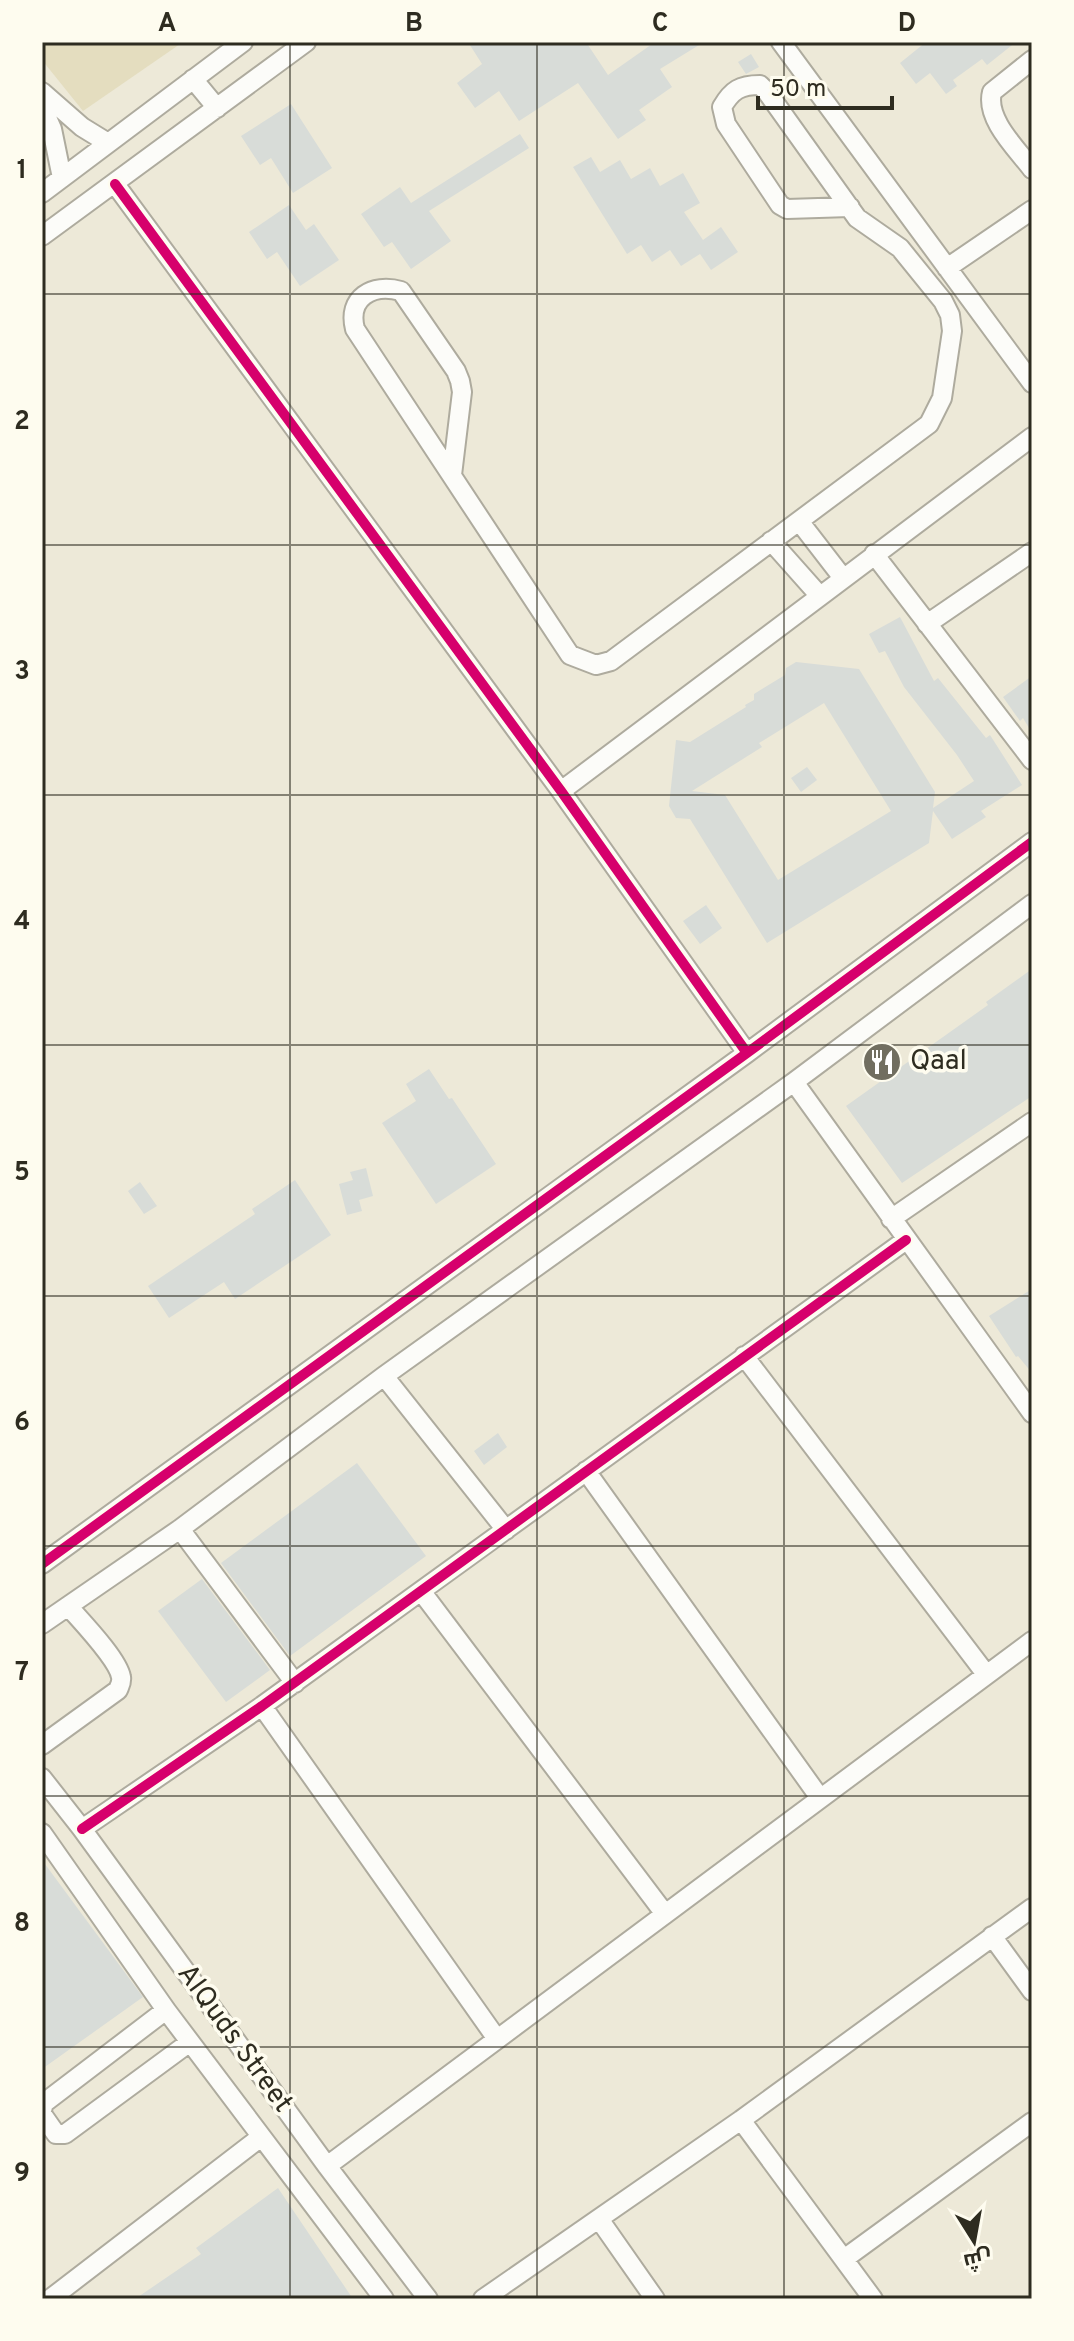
<svg xmlns="http://www.w3.org/2000/svg" width="1074" height="2341" font-family="Overpass,Cairo,sans-serif">
  <style>
    .green { fill: #e4ddbf }
    .building { fill: #d8dcd8; fill-rule: evenodd }
    .lines { fill: none; stroke-linecap: round; stroke-linejoin: round }
    .minor-casing { stroke: #aeab9e; stroke-width: 22 }
    .minor { stroke: #fcfcf9; stroke-width: 18 }
    .cycleway-casing { stroke: #fefcef; stroke-width: 15 }
    .cycleway { stroke: #d6006c; stroke-width: 10 }
    .grid { fill: none; stroke: #2e2c20; stroke-width: 2; stroke-opacity: 0.55 }
    .labels { text-anchor: middle; dominant-baseline: central; stroke-width: 7; stroke-linejoin: round; paint-order: stroke }
    .poi-label { font-size: 28px; fill: #2e2c20; stroke: #fefcef; text-anchor: start }
    .street-label { font-size: 28px; fill: #2e2c20; stroke: #fefcef }
    .neatline { fill: none; stroke: #2e2c20; stroke-width: 3 }
    .grid-label { font-size: 26px; text-anchor: middle; font-weight: bold; fill: #2e2c20 }
  </style>
  <rect width="100%" height="100%" fill="#ede9d8"/>
  <!-- green -->
  <path class="green" d="M42 42H183L83 111 42 60Z"/>
  <!-- building -->
  <path class="building" d="M468 42H586L608 75 655 42H704L660 69 672 87 639 110 646 120 618 139 578 83 519 121 499 91 475 108 457 83 482 64Z
    M926 42H1016L987 65 982 59 953 80 957 86 946 94 930 73 916 84 900 63Z
    M751 54 759 67 746 74 738 62Z
    M291 104 332 168 293 193 271 158 260 165 241 136Z
    M520 134 529 148 429 211 451 241 411 269 392 242 384 247 361 214 400 187 411 203Z
    M591 157 600 172 620 160 631 179 650 168 660 186 683 173 700 203 684 212 703 240 721 227 738 252 711 270 700 254 681 266 670 250 652 262 641 245 627 254 573 167Z
    M289 205 306 230 314 224 339 260 300 286 277 252 267 259 249 232Z
    M900 617 934 681 938 678 986 738 990 735 1022 785 981 811 986 817 952 839 933 811 929 843 767 943 690 819 676 818 669 806 676 740 690 742 746 707 745 705 754 700V694L785 675 786 668 796 662 859 669 935 792 933 808 974 781 957 755 904 687 885 651 879 653 869 634ZM824 703 891 811 778 880 725 795 692 791 762 747 759 743Z
    M1032 676V733L1023 718 1020 721 1003 697Z
    M807 767 817 780 801 792 791 778Z
    M706 905 722 928 700 944 683 921Z
    M1032 969V1096L902 1183 846 1106 988 1005 986 1002Z
    M429 1069 449 1099 452 1098 496 1164 436 1204 382 1123 416 1101 406 1084Z
    M366 1168 373 1196 359 1200 362 1211 347 1215 339 1184 353 1180 350 1172Z
    M295 1180 331 1235 235 1299 224 1282 169 1318 148 1286 255 1214 252 1209Z
    M140 1182 157 1206 144 1214 128 1191Z
    M1032 1289V1373L1018 1356 1016 1357 989 1316Z
    M498 1433 507 1447 484 1465 474 1451Z
    M357 1463 426 1556 290 1656 221 1563Z
    M202 1579 270 1670 226 1702 158 1611Z
    M42 1860 143 1997 42 2069Z
    M278 2188 353 2299H135L201 2254 196 2248Z"/>
  <g class="lines">
    <defs>
      <path id="minor" d="M781 42 1032 383
        M1032 60 992 92C985 119 1017 149 1032 169
        M193 79 217 108
        M42 92 82 127 108 143
        M42 106 52 129 62 178
        M115 184 561 791 747 1053
        M42 193 243 42
        M42 236 306 42
        M947 268 1032 210
        M452 475 462 392 460 381 456 371 401 291C372 283 347 298 355 329L570 655 596 665 611 661 929 424 942 398 952 331 950 315 943 301 900 248 857 218 767 92 760 85C740 85 732 90 722 107L726 124 780 205 787 209 850 207
        M799 521 843 578
        M771 541 819 595
        M874 554 1032 760
        M927 624 1032 552
        M561 791 1032 437
        M794 1082 1032 1413
        M891 1219 1032 1122
        M744 1356 986 1674
        M384 1376 506 1530
        M586 1471 820 1798
        M180 1529 295 1683
        M42 1564 747 1053 1032 842
        M421 1591 665 1914
        M42 1624 180 1529 384 1376 794 1082 1032 904
        M262 1706 497 2039
        M42 1745 118 1690C120 1685 122 1682 121 1677 118 1659 81 1621 68 1606
        M42 1778 82 1829 327 2166 428 2299
        M82 1829 262 1706 906 1240
        M42 1833 166 2010 384 2299
        M992 1936 1032 1991
        M42 2110 44 2103 166 2010
        M42 2114 56 2134H65L190 2042
        M741 2120 873 2299
        M327 2166 1032 1641
        M599 2219 655 2299
        M844 2259 1032 2122
        M50 2299 261 2137
        M483 2299 741 2120 1032 1908"/>
    </defs>
    <!-- minor casing -->
    <use href="#minor" class="minor-casing"/>
    <!-- minor -->
    <use href="#minor" class="minor"/>
    <defs>
      <path id="cycleway" d="M115 184 561 791 747 1053
        M42 1564 747 1053 1032 842
        M82 1829 262 1706 906 1240"/>
    </defs>
    <!-- cycleway casing -->
    <use href="#cycleway" class="cycleway-casing"/>
    <!-- cycleway -->
    <use href="#cycleway" class="cycleway"/>
  </g>
  <!-- grid -->
  <path class="grid" d="M290 42V2299M537 42V2299M784 42V2299M42 294H1032M42 545H1032M42 795H1032M42 1045H1032M42 1296H1032M42 1546H1032M42 1796H1032M42 2047H1032"/>
  <!-- icons -->
  <defs>
    <symbol id="restaurant-disc" viewBox="-11 -11 22 22"><circle r="9.5" fill="#716e60" stroke="#fefcef"/><path d="M-5-6h1v4h1v-4h1v4h1v-4h1v5L-1.5 .5V6h-2V.5L-5-1ZM5-6V6H3V1.5H1.5Q1.5-4 5-6Z" fill="#fff"/></symbol>
  </defs>
  <g fill-rule="evenodd">
    <use href="#restaurant-disc" x="860" y="1040" width="44" height="44"/>
  </g>
  <g class="labels">
    <!-- poi labels -->
    <g class="poi-label">
      <text x="910" y="1062">Qaal</text>
    </g>
    <!-- street labels -->
    <g class="street-label">
      <text transform="translate(234 2039) rotate(54)">AlQuds Street</text>
    </g>
  </g>
  <!-- border -->
  <rect width="1074" height="2341" fill="none" stroke="#fefcef" stroke-width="88"/>
  <!-- north arrow -->
  <g transform="translate(974 2241) rotate(169)" stroke="#fefcef" stroke-width="6" paint-order="stroke">
  <path d="M0-6L14 30L0 20L-14 30Z" fill="#2e2c20"/>
  <text y="-12" font-size="22" font-weight="bold" text-anchor="middle" fill="#2e2c20">ش</text>
  </g>
  <!-- scale -->
  <path d="M758 96v12h134v-12" fill="none" stroke="#2e2c20" stroke-width="4"/>
  <text x="770" y="96" font-size="24" fill="#2e2c20" stroke="#fefcef" stroke-width="6" paint-order="stroke">50 m</text>
  <rect x="44" y="44" width="986" height="2253" class="neatline"/>
  <g class="grid-label">
    <text x="167" y="31">A</text>
    <text x="414" y="31">B</text>
    <text x="660" y="31">C</text>
    <text x="907" y="31">D</text>
    <text x="22" y="178">1</text>
    <text x="22" y="429">2</text>
    <text x="22" y="679">3</text>
    <text x="22" y="929">4</text>
    <text x="22" y="1180">5</text>
    <text x="22" y="1430">6</text>
    <text x="22" y="1680">7</text>
    <text x="22" y="1931">8</text>
    <text x="22" y="2181">9</text>
  </g>
</svg>
